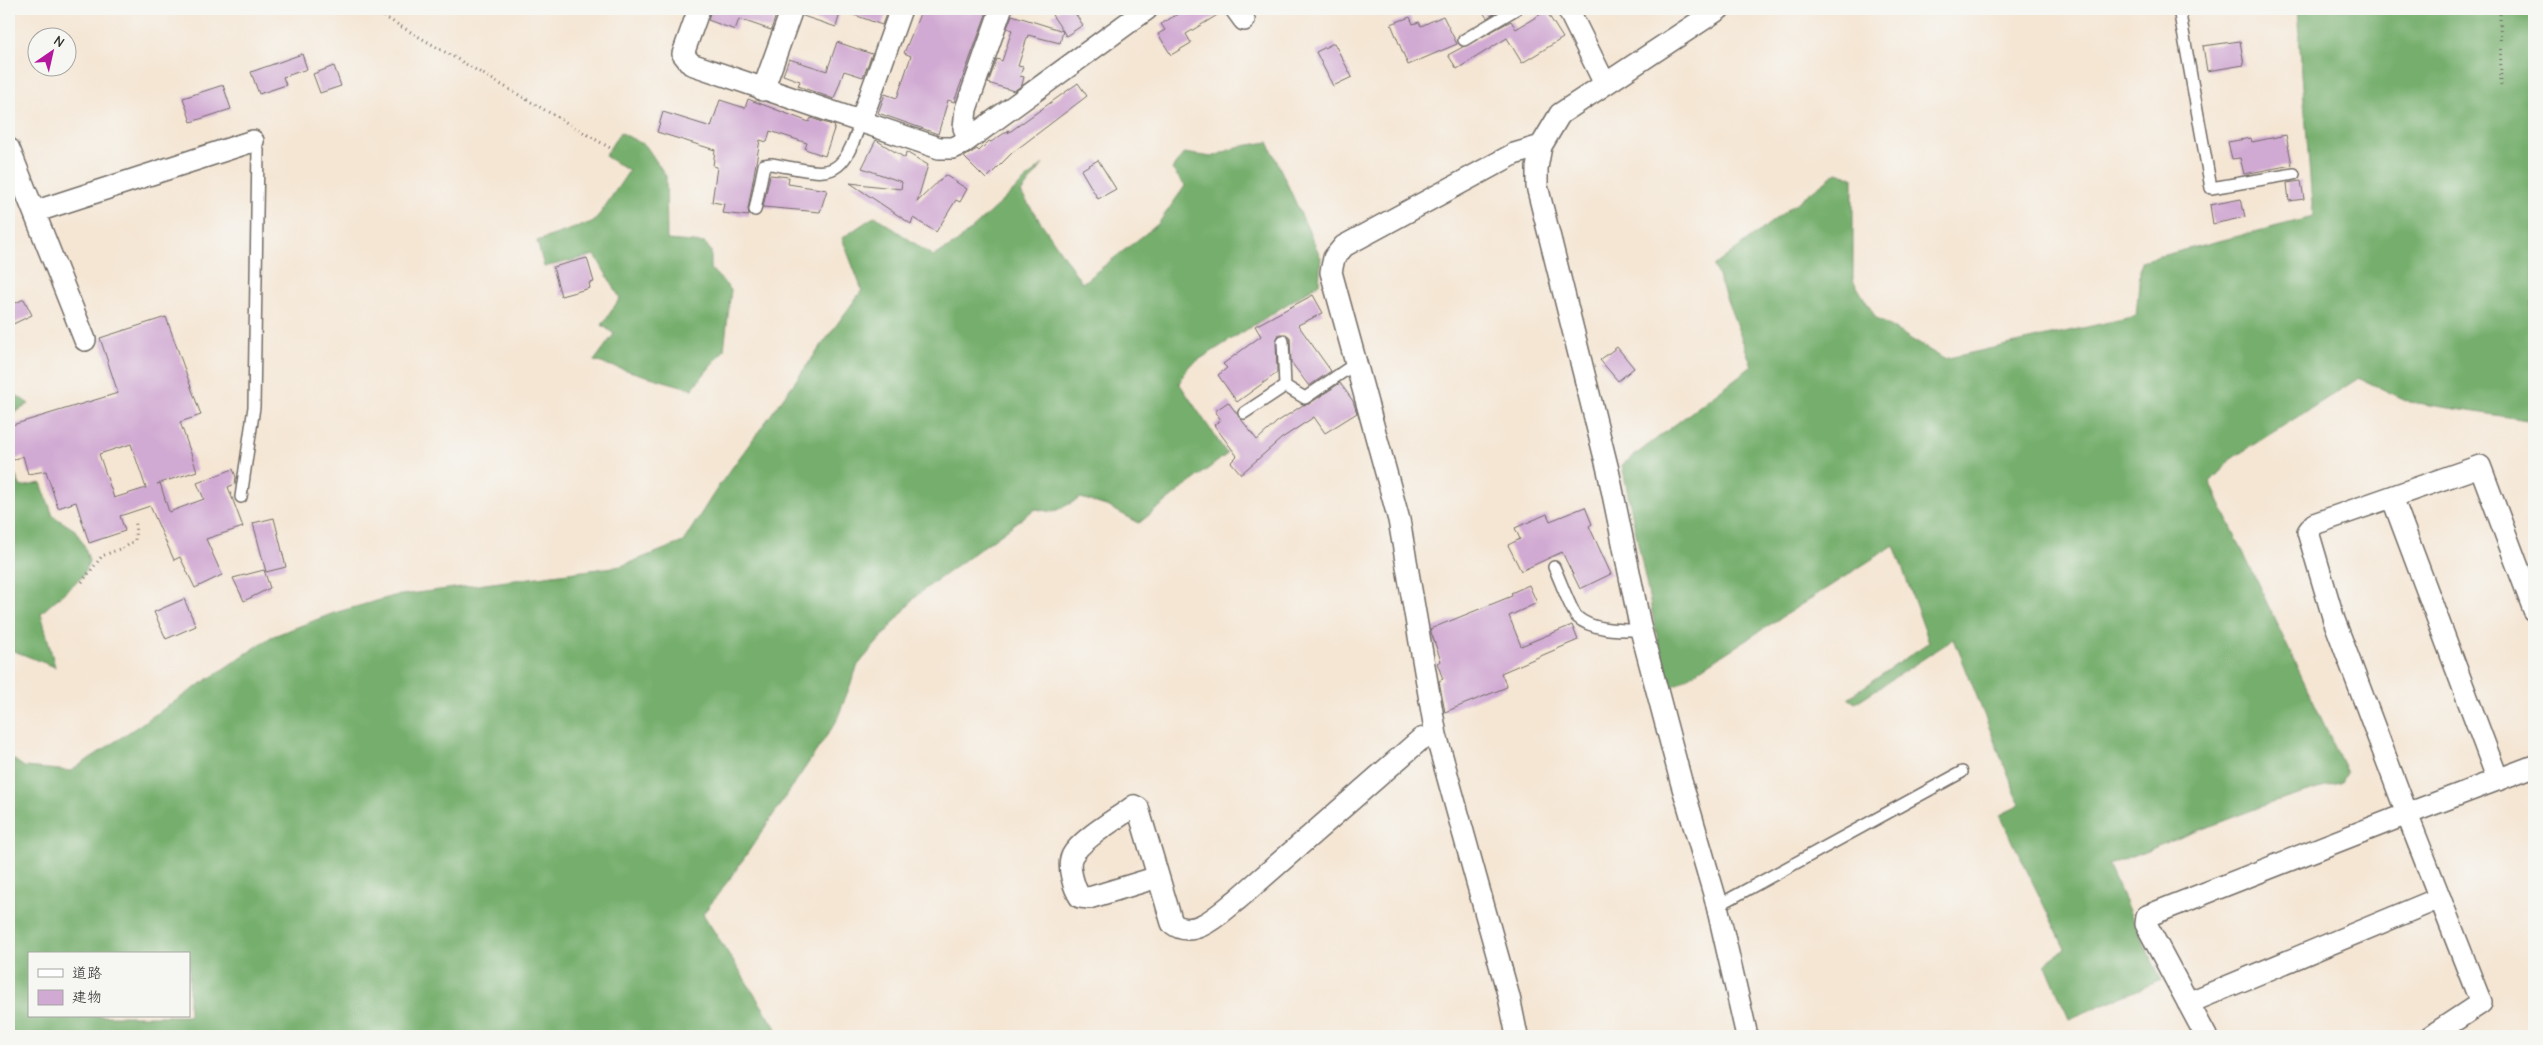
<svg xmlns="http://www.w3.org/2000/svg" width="2543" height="1045" font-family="'Comic Neue','Klee One',sans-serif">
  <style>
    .forest { fill: #76af6d; stroke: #506d4c; fill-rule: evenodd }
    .building { fill: #d1aad3; fill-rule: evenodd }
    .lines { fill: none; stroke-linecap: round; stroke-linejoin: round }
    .lane-casing { stroke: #726c66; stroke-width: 14 }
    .street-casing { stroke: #726c66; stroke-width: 24 }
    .path { stroke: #726c66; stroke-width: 3; stroke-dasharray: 1 4; stroke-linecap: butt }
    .lane { stroke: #fff; stroke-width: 11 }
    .street { stroke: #fff; stroke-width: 21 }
  </style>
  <rect width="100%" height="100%" fill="#f6f6f2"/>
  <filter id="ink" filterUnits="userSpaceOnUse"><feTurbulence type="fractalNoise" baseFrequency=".02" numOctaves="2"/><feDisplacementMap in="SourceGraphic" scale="10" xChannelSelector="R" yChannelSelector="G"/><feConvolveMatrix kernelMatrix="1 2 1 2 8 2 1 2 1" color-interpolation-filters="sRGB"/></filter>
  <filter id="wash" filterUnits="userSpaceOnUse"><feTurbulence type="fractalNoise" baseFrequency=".0096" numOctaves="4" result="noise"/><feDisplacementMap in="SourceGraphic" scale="20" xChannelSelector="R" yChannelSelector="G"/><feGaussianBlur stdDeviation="1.12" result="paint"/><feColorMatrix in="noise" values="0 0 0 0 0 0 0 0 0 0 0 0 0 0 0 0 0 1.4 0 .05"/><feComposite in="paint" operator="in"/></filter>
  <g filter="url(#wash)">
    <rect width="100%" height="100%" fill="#f5e6d4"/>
    <!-- forest -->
    <path class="forest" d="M2297 9H2534V303H2531L2530 331 2534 334V421L2410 402 2359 378 2234 457 2210 482 2347 773 2342 782 2268 804 2108 865 2161 980 2069 1019 2045 963 2065 949 2000 815 2020 805 1954 639 1855 703 1848 698 1929 642 1894 545 1668 690 1622 465 1752 366 1714 266 1837 172 1853 177V280L1876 318 1944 359 2136 316 2141 261 2313 217Z
      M620 132 646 146 666 176 667 240 705 243 711 251V269L731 290 724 350 692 389 594 361 614 334 602 325 620 298 595 255 544 267 537 241 595 221 629 171 605 156Z
      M1268 142 1321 258 1319 284 1189 366 1179 383 1227 454 1139 523 1109 507 1081 498 1053 512 1035 509 918 594 858 665 836 722 734 873 703 914 781 1036H9V756L24 767 71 771 271 637 334 613 394 596 621 566 683 542 718 487 862 290 842 238 875 216 933 256 955 244 1043 164 1021 193 1082 283 1158 224 1185 186 1172 169 1184 153 1212 157 1237 147ZM29 954H189V1016H29Z
      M9 390 29 404 9 416Z
      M12 468 21 487 41 483 53 516 75 530 85 547 89 561 83 576 41 613 55 667 9 649V608L13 602 9 599V469Z"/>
    <g id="blocks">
      <!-- building -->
      <path class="building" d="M711 9H778L771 30 739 19 735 30 708 20Z
        M804 9H888L882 25 841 10 836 27 803 16Z
        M922 9H988L954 102 948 100 938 134 878 113 885 94 897 98 911 56 904 53Z
        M1061 9H1072L1083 25 1066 36 1063 31 1060 43 1028 35 1018 66 1023 67 1020 76 1024 77 1022 85 1014 91 988 83 997 59 1002 61 1012 30 1007 28 1012 15 1063 31 1052 15Z
        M1186 9H1224V11L1186 34 1191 43 1171 55 1158 34 1165 30 1161 24Z
        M1481 9H1502L1487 18Z
        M1546 11 1563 38 1522 63 1507 38 1457 69 1448 55 1511 21 1516 29Z
        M1443 16 1457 44 1408 65 1391 24 1410 17 1413 24 1419 22 1421 26Z
        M2240 41 2244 65 2207 71 2203 46Z
        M837 42 872 54 863 77 844 71 834 99 798 86 800 81 783 75 789 59 827 71Z
        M1334 43 1352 77 1333 86 1316 52Z
        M302 54 307 69 283 77 286 85 259 94 251 72Z
        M334 66 341 86 320 93 313 74Z
        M1078 83 1087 96 1012 153 986 179 964 157 977 149 979 151 989 141 991 142 1009 130 1008 133Z
        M223 85 231 109 191 122 183 98Z
        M748 99 809 122 811 118 835 126 825 156 805 149 807 143 770 131 767 142 760 140 748 209 749 216 722 213 724 204 712 202 717 167 713 166 715 150 657 132 663 112 711 127 720 100 745 108Z
        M2286 135 2292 165 2244 174 2240 158 2232 159 2228 142 2251 138 2252 142Z
        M876 140 905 158 906 152 928 165 917 202 945 175 967 189 960 202 956 200 936 232 913 218 911 224 850 183 901 189 902 182 862 168Z
        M1098 160 1116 189 1098 199 1081 170Z
        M770 175 789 177 788 184 827 190 820 212 763 207Z
        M2301 181 2304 199 2289 201 2287 183Z
        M2241 199 2245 217 2213 224 2210 205Z
        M587 258 594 282 589 283 590 288 561 296 553 267Z
        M1313 295 1323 313 1298 325 1331 371 1309 386 1291 362 1290 337 1286 334H1279L1276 341 1277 373 1237 402 1218 375 1227 368 1223 364 1261 336 1255 326Z
        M24 299 32 315 9 326V306Z
        M166 317 201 415 180 422 197 471 157 484 160 483 169 512 204 499 197 483 233 469 236 477 235 484 228 487 243 527 206 539 222 575 195 588 180 557 174 560 150 506 120 516 125 531 89 543 76 502 58 508 46 471 28 474 23 456 9 462V426L118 393 100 338ZM131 444 146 488 114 498 99 454Z
        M1617 347 1634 368 1618 381 1600 360Z
        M1340 383 1353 401 1357 413 1325 433 1314 417 1282 438 1241 474 1231 462 1237 456 1214 425 1221 420 1215 411 1228 402 1257 440 1277 422 1303 405 1309 404Z
        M1585 507 1592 524 1589 526 1611 574 1580 589 1562 552 1521 571 1508 545 1520 539 1515 528 1547 514 1550 521Z
        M274 518 286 567 266 572 253 523Z
        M264 570 270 588 244 601 233 578Z
        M1529 585 1537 603 1509 616 1521 646 1572 625 1578 640 1501 673 1507 687 1445 712 1439 681 1443 679 1437 663 1441 661 1430 629 1512 596 1511 593Z
        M184 599 196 626 166 639 154 612Z"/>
    </g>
  </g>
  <g filter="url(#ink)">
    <use href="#blocks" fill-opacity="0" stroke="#726c66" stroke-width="1"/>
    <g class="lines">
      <defs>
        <path id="lane" d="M2179 9 2211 188 2294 174
          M1464 40 1516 9
          M755 210 764 165 771 164C830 174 840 184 861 121
          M1283 341 1285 386
          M1285 386 1305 398 1356 363
          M1244 413 1285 386
          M241 497 254 407 258 150 253 141
          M1554 567C1559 577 1571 611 1577 617 1592 631 1622 630 1641 630
          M1717 906 1962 772"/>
        <path id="street" d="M699 9 683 54 691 64 939 148H953L962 144 1147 9
          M1236 9 1244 20
          M1568 9 1605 84
          M1719 9 1560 114 1541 146 1537 168V186L1608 470 1641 630 1681 781 1715 897 1747 1036
          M763 90 792 9
          M861 121 901 9
          M970 138 964 128 966 109 1001 9
          M9 149 85 340
          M34 212 253 141
          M2392 497 2498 780
          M2534 610 2480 466 2314 524 2308 532 2334 620 2407 814 2534 766
          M1158 877 1089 898 1080 897C1074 888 1067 866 1072 856 1082 838 1117 819 1134 806L1138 808 1172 923C1194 941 1220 913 1238 899L1421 739 1436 735
          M2188 1003 2440 898
          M1517 1036 1509 997 1436 735 1399 520 1331 272 1334 258 1344 246 1514 154 1541 146
          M2206 1036 2146 924 2147 916 2407 814 2481 1003 2431 1036"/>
      </defs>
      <!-- lane casing -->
      <use href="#lane" class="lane-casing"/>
      <!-- street casing -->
      <use href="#street" class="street-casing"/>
      <!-- path -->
      <path class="path" d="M371 9 612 149
        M2500 9 2501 85
        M82 582 102 556 127 546 135 540 136 521"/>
      <!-- lane -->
      <use href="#lane" class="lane"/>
      <!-- street -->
      <use href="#street" class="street"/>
    </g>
  </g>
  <!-- margin -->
  <rect width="2543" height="1045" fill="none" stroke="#f6f6f2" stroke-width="30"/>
  <!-- legend -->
  <rect x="28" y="952" width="162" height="65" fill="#f6f6f2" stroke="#a5a5a2"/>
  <rect x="38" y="969" width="25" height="8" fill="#ffffff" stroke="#a5a5a2"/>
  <text x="72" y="978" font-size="15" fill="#2b2b2b">道路</text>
  <rect x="38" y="990" width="25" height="15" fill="#d1aad3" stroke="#a5a5a2"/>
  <text x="72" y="1002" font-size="15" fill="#2b2b2b">建物</text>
  <!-- north arrow -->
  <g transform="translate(52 52) rotate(34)"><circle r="24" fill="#f6f6f2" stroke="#a5a5a2"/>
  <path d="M0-4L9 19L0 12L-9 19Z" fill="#b5179e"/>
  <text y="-8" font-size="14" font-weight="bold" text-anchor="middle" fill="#2b2b2b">N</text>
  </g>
</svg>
